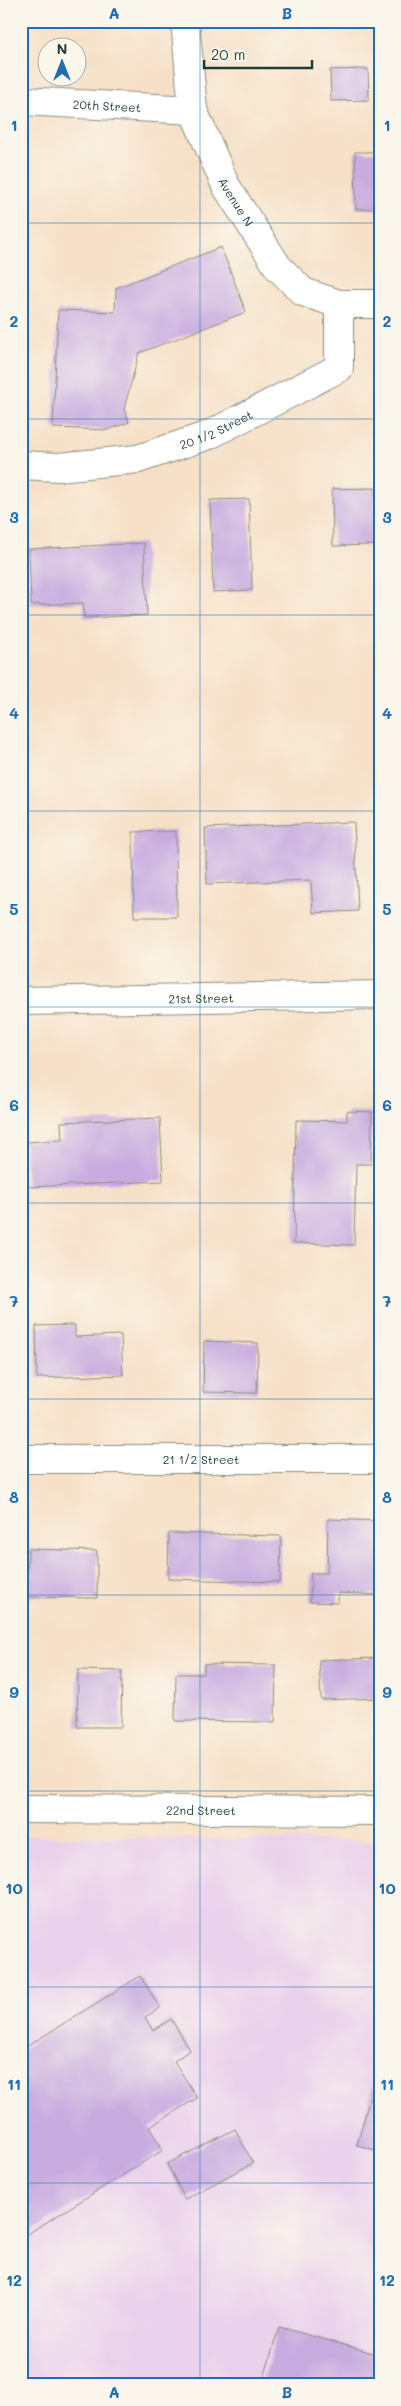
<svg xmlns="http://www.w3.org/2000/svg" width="401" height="2406" font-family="Mali,sans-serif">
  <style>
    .built { fill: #ead1ec }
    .building { fill: #c8ace0 }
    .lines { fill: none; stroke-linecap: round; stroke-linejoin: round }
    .street-casing { stroke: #8a8e7e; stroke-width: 30 }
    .street { stroke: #fff; stroke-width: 28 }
    .grid { fill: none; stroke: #1f6fb2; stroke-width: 1; stroke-opacity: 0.55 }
    .labels { text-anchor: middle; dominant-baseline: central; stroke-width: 4.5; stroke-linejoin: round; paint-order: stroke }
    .street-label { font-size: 12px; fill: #1f3d34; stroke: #fbf7ec }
    .neatline { fill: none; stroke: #1f6fb2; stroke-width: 2 }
    .grid-label { font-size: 16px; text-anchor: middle; font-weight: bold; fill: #1f6fb2 }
  </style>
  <rect width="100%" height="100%" fill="#fbf7ec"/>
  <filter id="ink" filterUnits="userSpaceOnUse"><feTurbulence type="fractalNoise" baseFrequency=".02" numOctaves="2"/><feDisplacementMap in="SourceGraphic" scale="10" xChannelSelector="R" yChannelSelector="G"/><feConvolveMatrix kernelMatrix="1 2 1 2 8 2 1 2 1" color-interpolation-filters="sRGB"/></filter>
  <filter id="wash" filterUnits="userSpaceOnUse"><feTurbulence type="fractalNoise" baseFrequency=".0096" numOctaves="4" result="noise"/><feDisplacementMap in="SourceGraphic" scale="20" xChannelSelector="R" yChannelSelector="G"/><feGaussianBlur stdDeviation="1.12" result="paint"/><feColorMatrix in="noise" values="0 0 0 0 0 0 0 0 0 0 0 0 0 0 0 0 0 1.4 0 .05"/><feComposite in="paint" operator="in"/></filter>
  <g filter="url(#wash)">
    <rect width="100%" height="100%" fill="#f6e0c7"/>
    <!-- built -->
    <path class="built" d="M21 1836 380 1841V2385H21Z"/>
    <g id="blocks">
      <!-- building -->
      <path class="building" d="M368 69 369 100 331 101 330 70Z
        M355 152H380V209H356Z
        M221 247 246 312 139 353 124 409 129 422 108 430 53 428 58 310 115 312 116 288Z
        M375 488 377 545 333 546 332 489Z
        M249 499 252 590 213 592 210 500Z
        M144 543 147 615 84 618 83 603 31 605 29 549Z
        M354 822 358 911 313 913 311 880 207 884 205 828Z
        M176 831 177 917H134L133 832Z
        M347 1111 372 1112 371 1164H356L354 1245 294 1243 296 1120 347 1121Z
        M160 1118 163 1181 27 1187 25 1142 62 1140 61 1122Z
        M75 1325V1337L121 1335 123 1375 37 1378 36 1326Z
        M204 1341 258 1343 257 1393 203 1392Z
        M328 1519 380 1521V1595L338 1593V1603L310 1602 311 1573H327Z
        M169 1533 281 1536 280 1582 168 1579Z
        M28 1549 97 1551V1598L27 1597Z
        M380 1658V1698L321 1700 319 1660Z
        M204 1664 276 1665 275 1722 175 1721 176 1674H204Z
        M78 1670 122 1671 121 1727H77Z
        M140 1976 160 2008 145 2017 153 2031 171 2019 190 2050 174 2061 197 2098 149 2127 163 2150 21 2238V2050Z
        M379 2064H380V2151L357 2145Z
        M235 2129 253 2163 185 2199 167 2164Z
        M279 2327 380 2355V2385H262Z"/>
    </g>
  </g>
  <g filter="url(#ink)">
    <use href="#blocks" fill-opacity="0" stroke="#8a8e7e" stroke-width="1"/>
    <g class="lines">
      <defs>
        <g id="street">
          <path id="s1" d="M185 21 193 110 226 186 278 267 303 292 339 304H380"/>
          <path id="s2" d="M21 101 193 110"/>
          <path id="s3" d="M21 465 58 467 138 459 209 435 339 368V304"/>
          <path id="s4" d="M21 1001 380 995"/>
          <path id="s5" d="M21 1459H380"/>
          <path id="s6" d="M21 1809 380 1811"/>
        </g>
      </defs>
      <!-- street casing -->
      <use href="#street" class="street-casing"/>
      <!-- street -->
      <use href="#street" class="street"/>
    </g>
  </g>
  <!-- grid -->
  <path class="grid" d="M200 21V2385M21 223H380M21 419H380M21 615H380M21 811H380M21 1007H380M21 1203H380M21 1399H380M21 1595H380M21 1791H380M21 1987H380M21 2183H380"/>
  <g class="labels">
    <!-- street labels -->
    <g class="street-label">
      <text stroke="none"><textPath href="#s2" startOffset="86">20th Street</textPath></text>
      <text stroke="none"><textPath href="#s1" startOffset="191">Avenue N</textPath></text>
      <text stroke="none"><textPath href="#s3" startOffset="201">20 1/2 Street</textPath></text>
      <text stroke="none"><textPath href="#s4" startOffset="180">21st Street</textPath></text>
      <text stroke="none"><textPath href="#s5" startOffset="180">21 1/2 Street</textPath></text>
      <text stroke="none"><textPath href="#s6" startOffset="180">22nd Street</textPath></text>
    </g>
  </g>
  <!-- margin -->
  <rect width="401" height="2406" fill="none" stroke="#fbf7ec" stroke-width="55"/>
  <!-- north arrow -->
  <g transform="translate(62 62)"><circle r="24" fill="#fbf7ec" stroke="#a3ada2"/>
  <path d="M0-4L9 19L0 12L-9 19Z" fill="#1f6fb2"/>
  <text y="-8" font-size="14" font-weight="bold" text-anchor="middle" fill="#1f3d34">N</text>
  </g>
  <!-- scale -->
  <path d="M204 60v8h108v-8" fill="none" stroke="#1f3d34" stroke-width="2.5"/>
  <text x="211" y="60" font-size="15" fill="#1f3d34" stroke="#fbf7ec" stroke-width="4" paint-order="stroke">20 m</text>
  <rect x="28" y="28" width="346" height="2350" class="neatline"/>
  <g class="grid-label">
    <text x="114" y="19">A</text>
    <text x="287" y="19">B</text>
    <text x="14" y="131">1</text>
    <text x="387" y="131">1</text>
    <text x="14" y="327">2</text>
    <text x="387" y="327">2</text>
    <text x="14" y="523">3</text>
    <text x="387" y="523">3</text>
    <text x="14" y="719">4</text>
    <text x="387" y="719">4</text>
    <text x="14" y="915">5</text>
    <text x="387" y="915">5</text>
    <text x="14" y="1111">6</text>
    <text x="387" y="1111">6</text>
    <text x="14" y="1307">7</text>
    <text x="387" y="1307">7</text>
    <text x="14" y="1503">8</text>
    <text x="387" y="1503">8</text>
    <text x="14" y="1698">9</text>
    <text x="387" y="1698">9</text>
    <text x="14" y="1894">10</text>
    <text x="387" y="1894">10</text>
    <text x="14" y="2090">11</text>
    <text x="387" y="2090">11</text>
    <text x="14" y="2286">12</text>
    <text x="387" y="2286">12</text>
    <text x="114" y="2398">A</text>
    <text x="287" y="2398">B</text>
  </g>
</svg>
